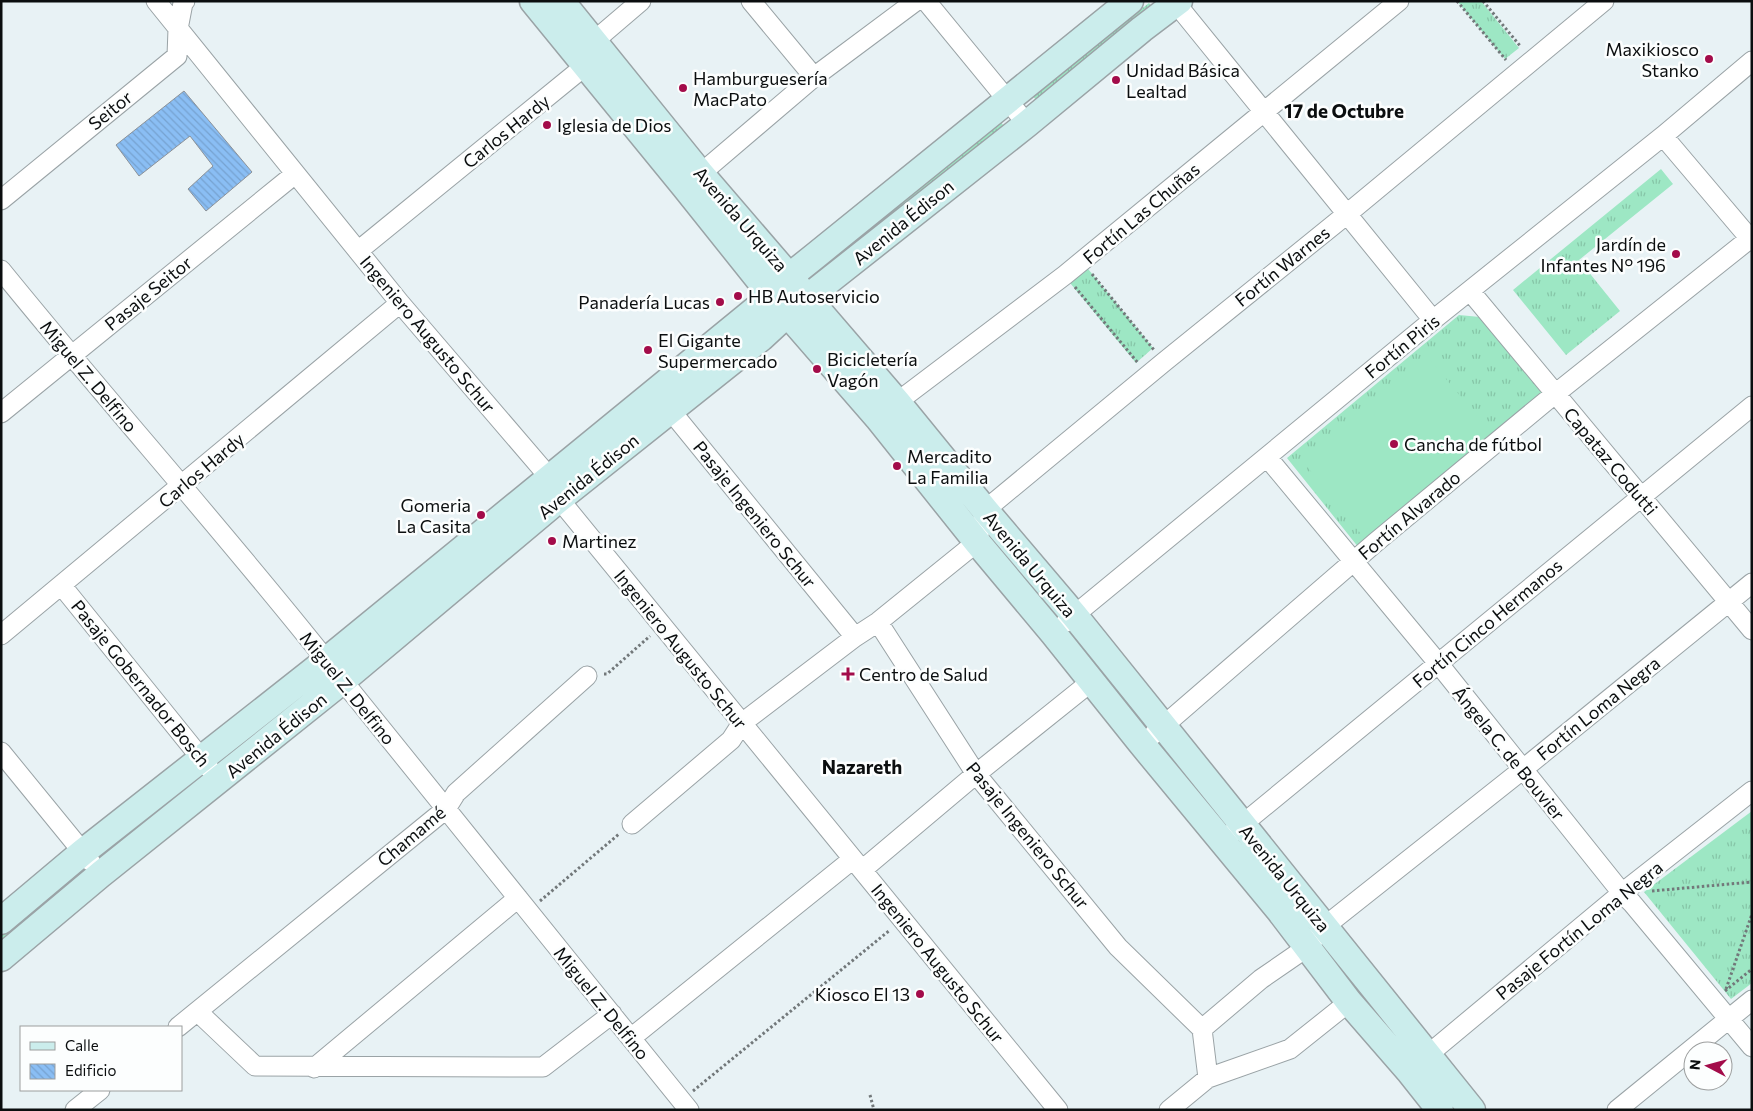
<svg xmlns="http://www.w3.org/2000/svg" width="1753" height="1111" font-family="Commissioner,sans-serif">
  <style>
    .grass { fill: url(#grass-tufts) }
    .pitch { fill: #9de7c4 }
    .building { fill: url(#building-back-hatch); stroke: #8c9298 }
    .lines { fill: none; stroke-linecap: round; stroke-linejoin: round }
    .minor-casing { stroke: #9aa3a6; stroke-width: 21 }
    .secondary-casing { stroke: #9aa3a6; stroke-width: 29 }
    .path { stroke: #72787a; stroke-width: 3; stroke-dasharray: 2.5 2.5; stroke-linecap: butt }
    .minor { stroke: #fff; stroke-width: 19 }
    .secondary { stroke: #cbedec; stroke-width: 26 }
    .poi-dot { fill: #a30c4a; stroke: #fcfefe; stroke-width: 2 }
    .labels { text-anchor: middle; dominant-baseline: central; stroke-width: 5; stroke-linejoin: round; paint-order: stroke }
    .poi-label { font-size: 18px; fill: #0b0e0f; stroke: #fcfefe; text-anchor: start }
    .street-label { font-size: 18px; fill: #0b0e0f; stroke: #fcfefe }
    .neighbourhood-label { font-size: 19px; font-weight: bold; fill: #0b0e0f; stroke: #fcfefe }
  </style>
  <defs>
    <pattern id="grass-tufts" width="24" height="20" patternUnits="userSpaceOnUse" patternTransform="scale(1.25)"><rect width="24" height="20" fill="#9de7c4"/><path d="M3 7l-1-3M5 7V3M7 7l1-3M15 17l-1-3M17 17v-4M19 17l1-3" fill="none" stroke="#86c5a7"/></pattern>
    <pattern id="building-back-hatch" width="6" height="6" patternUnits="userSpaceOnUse" patternTransform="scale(1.25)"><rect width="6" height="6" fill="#8abef4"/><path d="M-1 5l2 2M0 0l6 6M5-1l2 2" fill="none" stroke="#76a2d0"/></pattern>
  </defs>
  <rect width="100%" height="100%" fill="#e8f2f5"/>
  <!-- grass -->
  <path class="grass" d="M1457 1H1481L1519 48 1505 59Z
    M1149 3 1153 8 1036 100 1032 95Z
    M1001 122 1005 128 819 277 814 271Z
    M1661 169 1673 184 1579 260 1620 311 1566 355 1513 290Z
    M1084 264 1153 348 1136 363 1066 278Z
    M1459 315 1480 317 1545 393 1359 548 1287 458Z
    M1073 635 1145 723 1141 727 1069 638Z
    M1752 811V983L1731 999 1644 892Z
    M71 876 77 883 1 946V934Z"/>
  <!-- pitch -->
  <path class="pitch" d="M1426 355 1487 428 1361 534 1301 459Z"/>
  <!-- building -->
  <path class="building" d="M184 91 252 172 206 211 188 189 213 166 190 136 139 176 116 145Z"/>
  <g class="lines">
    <defs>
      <path id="minor" d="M156 1 400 303 550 478 559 499 1058 1110
        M751 1 814 77
        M926 1 1027 124
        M1174 1 1433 320
        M1663 136 1752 241
        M692 181 814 77 916 1
        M1 200 177 56 178 29 183 3 185 1
        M358 251 585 66 593 42 641 1
        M1 270C108 402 221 528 326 660 446 810 568 960 689 1110
        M1470 291 1752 630
        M662 400 855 637
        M888 409 1065 275 1399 1
        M1 413 295 174
        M1267 457 1438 663 1622 893 1632 903 1752 1047
        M62 586 209 768
        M878 622 976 774 1118 947 1202 1029
        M1066 622 1433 320 1663 136 1752 61
        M1 635 400 303
        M1154 734 1376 542 1545 402 1752 237
        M1 752 90 861
        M632 824 731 740 742 723 855 637 878 622 977 542 985 510 1164 362 1347 214 1604 1
        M1233 832 1752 406
        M862 870 976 774 1092 681
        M198 1012 255 1066 543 1067 612 1014
        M178 1027 446 809 456 793 587 676
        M1202 1029 1261 979 1306 948 1324 927 1522 770 1752 583
        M1202 1029 1208 1078
        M631 1038 853 859
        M1418 1063 1622 893 1752 791
        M314 1068 518 898
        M75 1110 100 1090
        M1169 1110 1208 1078 1290 1049 1349 1002
        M1617 1110 1752 1000"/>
      <path id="secondary" d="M533 1 685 187 772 296 878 418 977 542 1053 633 1141 743 1279 910 1349 1002 1409 1071 1440 1110
        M561 1 700 173 897 402 985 510 1074 615 1472 1110
        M1 921 83 852 327 660 772 296 790 276 815 256 1130 1
        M1 958 101 874 342 681 559 499 761 338 788 313 1027 124 1142 29 1179 1"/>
    </defs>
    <!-- minor casing -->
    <use href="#minor" class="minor-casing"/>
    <!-- secondary casing -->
    <use href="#secondary" class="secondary-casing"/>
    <!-- path -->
    <path class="path" d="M1457 1 1506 60
      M1483 1 1521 47
      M1092 274 1154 350
      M1075 287 1138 363
      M604 674H607L650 636
      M1652 891 1752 882
      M540 901 619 834
      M1726 989 1752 914
      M1725 991 1752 969
      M693 1091 890 930
      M870 1095 874 1110"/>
    <!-- minor -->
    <use href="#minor" class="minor"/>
    <!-- secondary -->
    <use href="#secondary" class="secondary"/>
  </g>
  <!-- markers -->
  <g class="poi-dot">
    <circle cx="1709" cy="59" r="5"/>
    <circle cx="1116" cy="80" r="5"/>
    <circle cx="683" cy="88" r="5"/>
    <circle cx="547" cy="125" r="5"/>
    <circle cx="1676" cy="254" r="5"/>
    <circle cx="738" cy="296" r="5"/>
    <circle cx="720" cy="302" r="5"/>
    <circle cx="648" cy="350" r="5"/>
    <circle cx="817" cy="369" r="5"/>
    <circle cx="1394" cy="444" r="5"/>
    <circle cx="897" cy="466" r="5"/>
    <circle cx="481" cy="515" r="5"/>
    <circle cx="552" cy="541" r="5"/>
    <path d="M845.5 666.5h5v5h5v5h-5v5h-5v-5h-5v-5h5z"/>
    <circle cx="920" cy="994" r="5"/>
  </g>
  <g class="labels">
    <!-- poi labels -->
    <g class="poi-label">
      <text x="1699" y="49" text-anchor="end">Maxikiosco<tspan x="1699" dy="21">Stanko</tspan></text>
      <text x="1126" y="70">Unidad Básica<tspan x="1126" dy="21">Lealtad</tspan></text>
      <text x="693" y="78">Hamburguesería<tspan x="693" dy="21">MacPato</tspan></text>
      <text x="557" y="125">Iglesia de Dios</text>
      <text x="1666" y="244" text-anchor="end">Jardín de<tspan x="1666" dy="21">Infantes N° 196</tspan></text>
      <text x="748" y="296">HB Autoservicio</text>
      <text x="710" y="302" text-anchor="end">Panadería Lucas</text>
      <text x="658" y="340">El Gigante<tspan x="658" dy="21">Supermercado</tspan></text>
      <text x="827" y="359">Bicicletería<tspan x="827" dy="21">Vagón</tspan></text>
      <text x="1404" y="444">Cancha de fútbol</text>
      <text x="907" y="456">Mercadito<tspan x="907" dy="21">La Familia</tspan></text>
      <text x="471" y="505" text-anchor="end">Gomeria<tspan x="471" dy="21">La Casita</tspan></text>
      <text x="562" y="541">Martinez</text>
      <text x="859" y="674">Centro de Salud</text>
      <text x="910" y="994" text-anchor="end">Kiosco El 13</text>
    </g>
    <!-- street labels -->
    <g class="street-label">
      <text transform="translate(110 110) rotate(-39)">Seitor</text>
      <text transform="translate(506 131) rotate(-39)">Carlos Hardy</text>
      <text transform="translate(1141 213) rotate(-40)">Fortín Las Chuñas</text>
      <text transform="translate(741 219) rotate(49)">Avenida Urquiza</text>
      <text transform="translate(903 222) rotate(-39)">Avenida Édison</text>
      <text transform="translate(1282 266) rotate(-39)">Fortín Warnes</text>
      <text transform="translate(148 293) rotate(-39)">Pasaje Seitor</text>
      <text transform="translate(428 334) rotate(50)">Ingeniero Augusto Schur</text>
      <text transform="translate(1402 346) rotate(-39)">Fortín Piris</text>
      <text transform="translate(89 376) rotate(50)">Miguel Z. Delfino</text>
      <text transform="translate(1611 461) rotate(50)">Capataz Codutti</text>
      <text transform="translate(201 470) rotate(-40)">Carlos Hardy</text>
      <text transform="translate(588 476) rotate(-39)">Avenida Édison</text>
      <text transform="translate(755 514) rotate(51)">Pasaje Ingeniero Schur</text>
      <text transform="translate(1409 515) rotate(-40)">Fortín Alvarado</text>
      <text transform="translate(1030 564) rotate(50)">Avenida Urquiza</text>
      <text transform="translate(1487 623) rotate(-40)">Fortín Cinco Hermanos</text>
      <text transform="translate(681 649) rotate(51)">Ingeniero Augusto Schur</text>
      <text transform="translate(141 683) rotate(51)">Pasaje Gobernador Bosch</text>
      <text transform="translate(348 688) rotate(51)">Miguel Z. Delfino</text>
      <text transform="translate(1598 708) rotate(-39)">Fortín Loma Negra</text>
      <text transform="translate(276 735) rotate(-39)">Avenida Édison</text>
      <text transform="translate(1509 753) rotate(51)">Ángela C. de Bouvier</text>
      <text transform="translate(1028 835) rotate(51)">Pasaje Ingeniero Schur</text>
      <text transform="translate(411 836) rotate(-40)">Chamamé</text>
      <text transform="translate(1285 878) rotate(51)">Avenida Urquiza</text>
      <text transform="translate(1579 930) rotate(-39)">Pasaje Fortín Loma Negra</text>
      <text transform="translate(938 963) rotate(51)">Ingeniero Augusto Schur</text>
      <text transform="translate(602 1003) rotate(51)">Miguel Z. Delfino</text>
    </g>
    <!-- neighbourhood labels -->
    <g class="neighbourhood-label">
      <text x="1344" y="110">17 de Octubre</text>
      <text x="862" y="766">Nazareth</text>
    </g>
  </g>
  <!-- border -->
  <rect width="1753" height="1111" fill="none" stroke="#0b0e0f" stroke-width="5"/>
  <!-- legend -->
  <rect x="20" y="1026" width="162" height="65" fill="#fcfefe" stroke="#9c9e9e"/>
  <rect x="30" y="1042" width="25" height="8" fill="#cbedec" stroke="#9c9e9e"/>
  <text x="65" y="1051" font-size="15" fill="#0b0e0f">Calle</text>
  <rect x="30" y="1064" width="25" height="15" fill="url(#building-back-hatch)" stroke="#9c9e9e"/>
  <text x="65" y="1076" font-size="15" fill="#0b0e0f">Edificio</text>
  <!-- north arrow -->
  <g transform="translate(1708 1066) rotate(276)"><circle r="24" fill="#fcfefe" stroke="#9c9e9e"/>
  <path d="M0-4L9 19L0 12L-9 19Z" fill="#a30c4a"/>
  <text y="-8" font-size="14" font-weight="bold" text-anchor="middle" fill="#0b0e0f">N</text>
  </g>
</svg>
